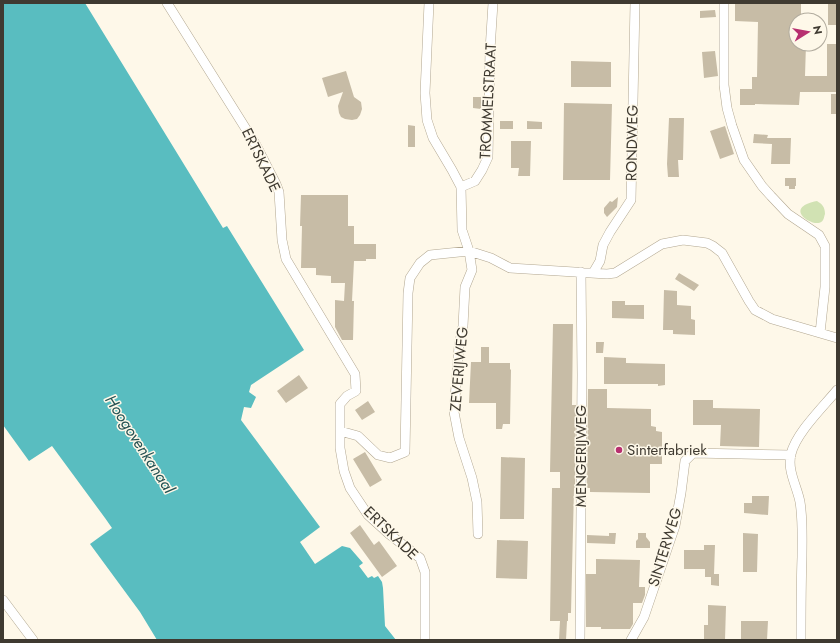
<svg xmlns="http://www.w3.org/2000/svg" width="840" height="643" font-family="Jost,sans-serif">
  <style>
    .green { fill: #d1e2b3 }
    .water { fill: #59bdc0 }
    .building { fill: #c7bca6 }
    .lines { fill: none; stroke-linecap: round; stroke-linejoin: round }
    .minor-casing { stroke: #b2a791; stroke-width: 10 }
    .minor { stroke: #fff; stroke-width: 9 }
    .poi-dot { fill: #b83070; stroke: #fef8e9; stroke-width: 1.5 }
    .labels { text-anchor: middle; dominant-baseline: central; stroke-width: 3; stroke-linejoin: round; paint-order: stroke }
    .street-label { font-size: 15px; fill: #3f3a31; stroke: #fef8e9 }
    .poi-label { font-size: 15px; fill: #3f3a31; stroke: #fef8e9; text-anchor: start }
    .water-label { font-size: 16px; font-style: italic; fill: #255253; stroke: #fef8e9 }
  </style>
  <rect width="100%" height="100%" fill="#fef8e9"/>
  <!-- green -->
  <path class="green" d="M817 201C822 204 825 207 825 214 824 216 824 221 821 222 814 228 781 208 817 201Z"/>
  <!-- water -->
  <path class="water" d="M3 3H85L223 228 227 226 304 350 251 385 249 392 256 397 251 408 244 407 241 420 320 527 300 542 315 564 342 546 350 548 363 563 359 566 368 578 372 576 374 578 378 576 382 582 383 588 385 626 396 640H157L140 612 90 544 112 528 105 518 52 446 29 461 3 425Z"/>
  <!-- building -->
  <path class="building" d="M735 3H801V20H796V44H806L805 76H827V44H837V92H800L799 105 755 104V105H740V89H752V77H757L758 22 735 21Z
    M828 3H837V25H828Z
    M715 10 716 17 700 18V11Z
    M715 51 718 76 704 78 702 52Z
    M571 61 611 62V87H571Z
    M346 71 354 97 361 102 362 109 360 115 357 119 352 120 345 119 341 117 339 113 338 106 343 92 328 97 322 78Z
    M831 94H837V114H831Z
    M473 97H481V109L473 108Z
    M564 103 612 104 610 180H563Z
    M669 118H684L683 160H678L679 177H668L667 164Z
    M500 121H513V129H500Z
    M527 121 542 122V129H527Z
    M408 125 415 126V147H408Z
    M725 126 734 154 720 159 710 131Z
    M754 134 768 135 767 138H791L790 164H771L772 144 753 143Z
    M511 141H531L530 176H518L519 168H511Z
    M785 178H796V186H795V189H789V186H785Z
    M301 195H348V226H354V244H376V259H366V261H354L352 301H354L353 340H342L335 327V300L344 301 345 283H331V276L316 275V268H301L302 226H300Z
    M618 197 617 207 607 217 604 213V208L610 201 612 202Z
    M679 273 699 285 694 291 675 279Z
    M664 290 677 291V305L691 306V319L695 320V335L673 334V330H663Z
    M612 301H625V305H644V319L612 318Z
    M553 324H573L572 405H576L575 488H574L571 613H568V621H567L566 640H559L560 621H550L552 488H560V472H550Z
    M596 342H604L603 353H596Z
    M481 347H489V363H510V369L511 370 510 424H503L502 429H496V403H469L471 362H481Z
    M604 357 626 358V363L665 364V385L658 386V384H604Z
    M299 375 308 388 286 403 277 391Z
    M588 389H607V408L651 409V426L656 427V431L662 432V464H650V493L590 492V488H587Z
    M693 400H713V408L760 409 759 447 720 446 721 425H693Z
    M368 401 375 412 362 420 355 410Z
    M365 452 382 480 370 487 353 459Z
    M501 457 525 458 524 519H500Z
    M752 496H769L768 515 744 513V503H752Z
    M360 525 374 545 379 541 397 566 382 577 350 533Z
    M609 533H616L615 544 587 543V535L609 536Z
    M638 533H646V537L650 542V548H636V541L638 539Z
    M743 533 758 534 757 572H743Z
    M497 540 528 541 527 579 496 578Z
    M704 545H715L714 574H719V586L711 585V577H705V569H684V550H704Z
    M596 559 640 560 639 587H645V595L642 603H633V624L630 629H601V627H586V574H596Z
    M708 605 726 606 725 640H704V625H708Z
    M741 621H768L767 640H741Z"/>
  <g class="lines">
    <defs>
      <path id="minor" d="M167 3 256 145 276 184 279 192 282 240 286 259 355 374 356 391 347 396 340 404V448L344 471 350 488 368 515 389 534 420 558 425 572V640
        M429 3 425 93 427 120 433 138 452 170 461 187 462 230 469 251 472 270 465 287 463 326 459 346 454 412 459 438 472 478 477 502 478 534
        M724 3V85L727 108 732 126 744 160 762 186 771 196 788 214 819 235 825 246V287L820 333
        M461 187 475 181 482 170 488 157 490 50 493 3
        M593 273 600 261 603 245 610 232 631 200 635 3
        M340 431 358 436 378 455 390 458 405 452 408 293 410 278 420 263 430 255 469 251 491 258 510 268 607 274 615 273 662 244 683 240 707 243 713 246 722 253 749 301 755 310 772 319 837 338
        M3 600 33 640
        M580 640 582 375 581 272
        M631 640 644 617 675 526 681 493 685 461 693 453 791 455
        M801 640C801 612 801 585 802 557 802 539 803 520 800 502 797 486 787 471 791 454 796 433 823 407 837 390"/>
    </defs>
    <!-- minor casing -->
    <use href="#minor" class="minor-casing"/>
    <!-- minor -->
    <use href="#minor" class="minor"/>
  </g>
  <!-- markers -->
  <circle class="poi-dot" cx="619" cy="450" r="4"/>
  <g class="labels">
    <!-- street labels -->
    <g class="street-label">
      <text transform="translate(488 101) rotate(-87)">TROMMELSTRAAT</text>
      <text transform="translate(632 143) rotate(-89)">RONDWEG</text>
      <text transform="translate(261 160) rotate(64)">ERTSKADE</text>
      <text transform="translate(459 369) rotate(-85)">ZEVERIJWEG</text>
      <text transform="translate(581 456) rotate(-90)">MENGERIJWEG</text>
      <text transform="translate(391 533) rotate(44)">ERTSKADE</text>
      <text transform="translate(665 547) rotate(-73)">SINTERWEG</text>
    </g>
    <!-- poi labels -->
    <g class="poi-label">
      <text x="627" y="450">Sinterfabriek</text>
    </g>
    <!-- water labels -->
    <g class="water-label">
      <text transform="translate(140 444) rotate(57)">Hoogovenkanaal</text>
    </g>
  </g>
  <!-- border -->
  <rect width="840" height="643" fill="none" stroke="#3f3a31" stroke-width="8"/>
  <!-- north arrow -->
  <g transform="translate(808 32) rotate(79)"><circle r="19" fill="#fef8e9" stroke="#b2ac9f"/>
  <path d="M0-3L7 15L0 10L-7 15Z" fill="#b83070"/>
  <text y="-6" font-size="11" font-weight="bold" text-anchor="middle" fill="#3f3a31">N</text>
  </g>
</svg>
